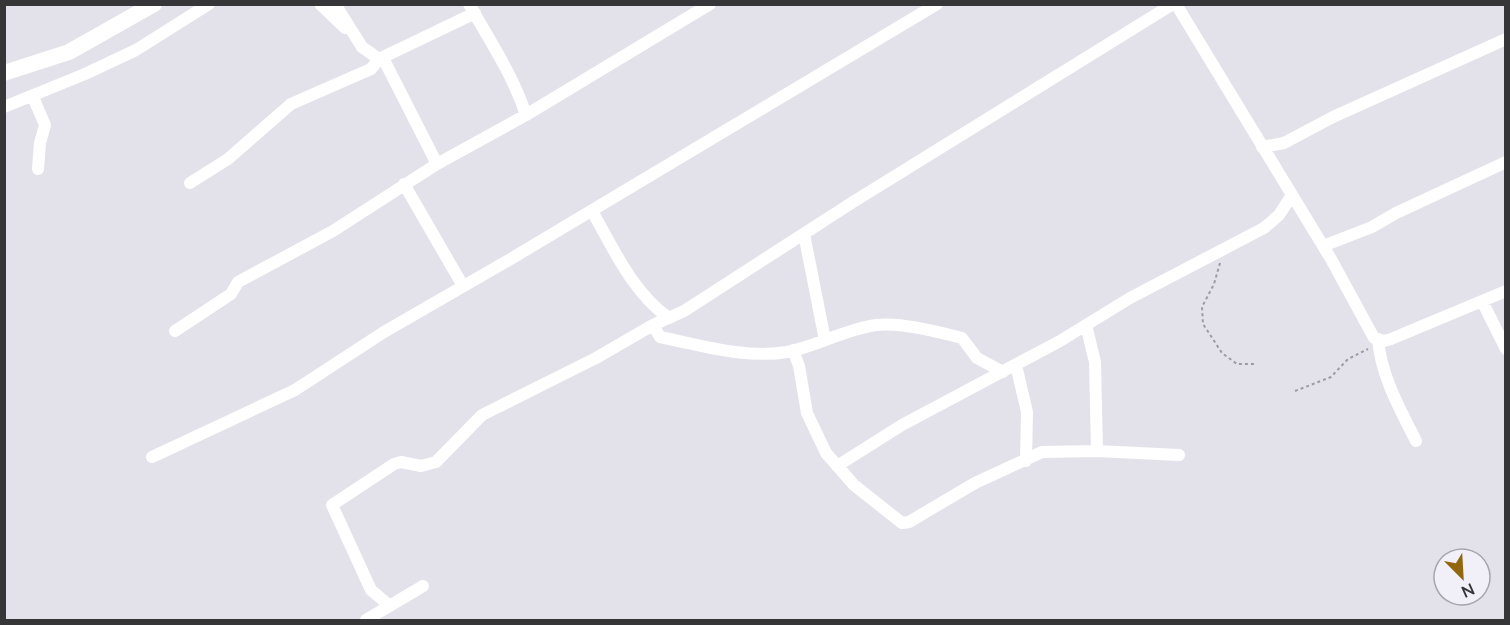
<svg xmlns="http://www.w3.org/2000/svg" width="1510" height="625" font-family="Lato,sans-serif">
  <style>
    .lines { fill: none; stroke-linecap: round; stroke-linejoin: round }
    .path { stroke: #9c9ba1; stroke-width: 2; stroke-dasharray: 3 3; stroke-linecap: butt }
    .minor { stroke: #fff; stroke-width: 12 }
    .secondary { stroke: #fff; stroke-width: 16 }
  </style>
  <rect width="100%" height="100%" fill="#e3e2ea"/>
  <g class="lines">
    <!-- path -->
    <path class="path" d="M1220 263 1214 284 1202 307 1203 324 1222 353 1237 364H1256
      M1295 391 1331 377 1348 359 1368 349"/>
    <!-- minor -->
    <path class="minor" d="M320 4 345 28
      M335 4 362 47 379 59 475 13
      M469 4C490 41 513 75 526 115
      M1176 4 1331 259 1374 338 1384 341 1391 339 1506 291
      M383 58 437 164
      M33 97 45 125 40 143 38 169
      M4 107 85 74 136 50 209 4
      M1262 147 1284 143 1333 117 1506 39
      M190 183 228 159 291 104 371 69 379 59
      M404 184 463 286
      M592 211C613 248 633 293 669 318
      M804 234 825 340
      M1323 246 1372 227 1396 213 1506 162
      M1482 301 1506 349
      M653 325 660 337C700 345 746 359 787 352 817 346 846 329 876 325 898 322 940 332 962 338L977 358 1003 372
      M1086 325 1095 362 1097 451
      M175 331 231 294 238 282 333 231 437 164 526 115 710 4
      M1378 339C1381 376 1400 409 1416 441
      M793 350 799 366 807 413 826 453 854 485 902 523 909 522 975 483 1042 452 1097 451 1179 455
      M1016 365 1027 412 1026 461
      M152 457 295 390 384 332 509 260 937 4
      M837 466 902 425 1060 341 1130 298 1264 228 1279 215 1292 195
      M390 606 371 590 332 505 394 464 401 462 421 466 436 462 482 415 596 358 653 325 684 311 853 202 1173 4
      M366 620 423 586"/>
    <!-- secondary -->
    <path class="secondary" d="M4 73 69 52 154 4"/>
  </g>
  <!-- border -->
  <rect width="1510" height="625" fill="none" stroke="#363639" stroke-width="12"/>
  <!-- north arrow -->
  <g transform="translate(1462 577) rotate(156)"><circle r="28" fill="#f1eff7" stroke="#a6a5ab" stroke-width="1.5"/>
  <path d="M0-4.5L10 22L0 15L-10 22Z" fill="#91660f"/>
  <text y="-9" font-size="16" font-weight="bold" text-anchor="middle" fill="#363639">N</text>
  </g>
</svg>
